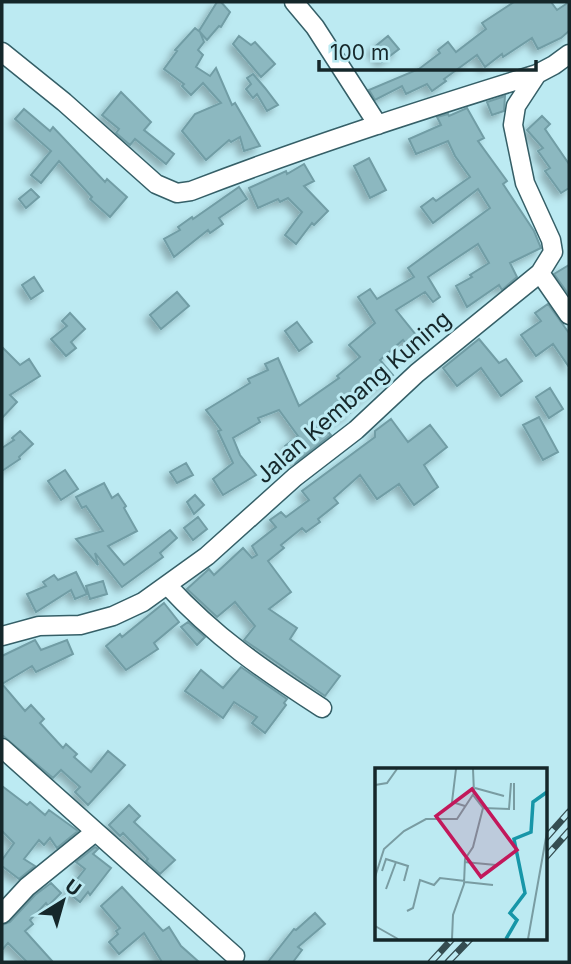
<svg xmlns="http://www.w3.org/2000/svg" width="571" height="964" font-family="Inter,sans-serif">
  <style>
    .building { fill: #8cb8c0; stroke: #719da5; stroke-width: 2; filter: url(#shadow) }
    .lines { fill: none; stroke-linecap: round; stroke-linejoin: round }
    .minor-casing { stroke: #355f67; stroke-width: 21 }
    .minor { stroke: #fff; stroke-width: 18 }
    .rail-casing { stroke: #354d51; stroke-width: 7 }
    .rail { stroke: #bceaf2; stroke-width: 4.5; stroke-dasharray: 13; stroke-linecap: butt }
    .labels { text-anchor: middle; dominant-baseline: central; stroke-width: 6; stroke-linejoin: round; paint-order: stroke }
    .street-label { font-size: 23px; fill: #15272a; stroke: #bceaf2 }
    .inset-river { fill: none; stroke: #1796a8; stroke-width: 3.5 }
    .inset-road { fill: none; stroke: #799ca2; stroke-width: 2 }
    .view { fill: #c2185b; fill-opacity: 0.15; stroke: #c2185b; stroke-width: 3.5 }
    .inset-edge { fill: none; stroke: #15272a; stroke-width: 3.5 }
  </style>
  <defs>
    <filter id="shadow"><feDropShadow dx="-5" dy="5" stdDeviation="3.5" flood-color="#0004"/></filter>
  </defs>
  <rect width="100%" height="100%" fill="#bceaf2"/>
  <!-- building -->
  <path class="building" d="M217 2H221L230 12 221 27 219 26 207 40 199 31Z
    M514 2H551L557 10 569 2V31L561 38 538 49 532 38 503 57 502 54 485 67 477 55 444 79 446 81 432 91 427 84 406 94 402 86 375 100 369 90 419 69 440 53 438 50 448 42 456 52 486 29 482 23Z
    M195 28 200 32 204 42 198 50 203 55 196 67 210 76 216 68 232 105 235 103 260 146 244 151 240 137 231 142 229 140 206 160 182 131 195 114 221 103 203 83 191 95 182 86 184 84 164 69 177 51 175 50Z
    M239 36 251 45 255 42 275 64 261 77 233 44Z
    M388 36 399 49 382 62 372 49Z
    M253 74 265 88 278 105 267 111 257 94 253 98 246 89 251 84 247 78Z
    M121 92 151 122 144 130 174 154 166 164 135 139 130 145 116 133 119 129 102 115Z
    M505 96 504 111 492 115 487 102Z
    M467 108 484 138 478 141 507 181 503 184 534 231 541 248 510 263 517 277 502 290 499 285 467 307 456 286 472 277 470 275 489 263 478 244 428 277 440 297 433 302 425 292 396 310 424 345 414 354 403 340 380 360 393 375 348 409 350 413 323 426 331 435 295 463 285 446 298 436 279 410 258 418 260 422 233 438 240 455 256 475 223 495 213 479 233 463 218 431 221 430 206 410 250 383 248 379 268 370 265 364 278 358 299 406 339 378 337 376 360 357 349 345 375 323 358 297 370 289 377 299 414 277 408 268 490 208 478 189 433 223 421 207 433 198 436 201 470 177 455 156 448 141 416 154 409 139 441 125 437 117 448 114 449 116Z
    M24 109 50 131 53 127 105 182 107 179 127 197 110 217 90 199 92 197 59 161 41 183 31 175 51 151 15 119Z
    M542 116 550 124 545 129 569 164V188L561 193 545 171 550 168 538 151 543 148 527 130Z
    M369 158 386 190 370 198 354 166Z
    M304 164 314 181 304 186 328 211 314 225 312 223 296 244 285 235 302 212 288 198 280 202 278 199 258 208 249 188 286 171 287 174Z
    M239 187 247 199 219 218 223 224 210 233 208 230 174 257 164 239 180 230 178 227 192 217 193 219Z
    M31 189 39 197 26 208 19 199Z
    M569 265V295L554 274Z
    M34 277 43 291 31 299 22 285Z
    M177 292 189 306 161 329 150 315Z
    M548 304 569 333V367L553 344 536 356 521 335 541 321 535 313Z
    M70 313 85 329 71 342 76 348 66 356 51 339 67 326 62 321Z
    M297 322 312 342 299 351 285 331Z
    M479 339 499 363 506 359 522 381 501 396 481 368 457 386 443 368Z
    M2 347 20 365 29 359 40 376 10 395 17 402 2 418Z
    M550 388 563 409 549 418 536 397Z
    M539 417 558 452 543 460 523 425Z
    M391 419 408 442 430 425 447 447 424 465 438 487 414 505 399 484 377 499 360 475 334 498 338 503 318 519 320 522 306 532 302 528 281 545 284 548 268 561 291 592 269 609 297 628 290 639 340 676 325 696 244 640 255 626 235 602 217 617 187 589 209 569 214 575 243 548 252 558 257 555 252 546 276 527 270 520 281 512 286 517 309 500 302 491 375 437V431Z
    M20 431 33 444 19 457 20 459 2 471V448L14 440 12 438Z
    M186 463 193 475 177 483 170 472Z
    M65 470 78 489 61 500 48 481Z
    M104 483 112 498 118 494 126 506 124 508 137 531 108 546 124 565 170 530 177 538 160 553 163 557 122 587 95 553 98 565 76 539 103 531 86 506 82 508 76 497Z
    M195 495 204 505 194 514 187 502Z
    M198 517 207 529 193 540 184 528Z
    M76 572 87 594 75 599 71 590 36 612 27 594 46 586 43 582 54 575 58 580Z
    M103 581 107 594 90 599 86 586Z
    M164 603 179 622 154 643 158 649 126 670 106 646 120 634 122 637Z
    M188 622 205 637 197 645 181 627Z
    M35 640 41 650 67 640 73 654 36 672 32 666 2 684 25 711 31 705 44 719 40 723 63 748 66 744 77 754 74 757 91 772 108 751 125 765 88 805 75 792 80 787 61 770 53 778 2 735V656Z
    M241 667 287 699 284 703 286 705 265 733 252 723 257 717 234 702 223 718 185 691 201 670 223 688Z
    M2 786 27 805 30 802 45 815 49 810 78 831 57 848 50 838 44 845 39 840 24 859 35 866 19 879 2 866V860L14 843 2 831Z
    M129 805 140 816 134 822 175 860 160 874 146 861 148 859 123 833 120 836 109 825Z
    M95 847 98 849 93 854 111 868 90 895 88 892 80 902 67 892 85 869 76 862Z
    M51 883 61 893 48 906 46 903 30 920 33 924 25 931 53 962H27L8 943 2 950V925L10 922 35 895Z
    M122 887 163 931 169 927 181 946 199 962H162L144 933 119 954 109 942 118 934 116 931 120 928 101 906Z
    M315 913 325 924 298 947 302 950 293 962H268L294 929 296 930Z"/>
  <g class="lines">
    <defs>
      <path id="minor" d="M294 2 315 27 378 125
        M2 52 64 102 156 184 177 193 191 191C305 147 421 110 537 74L554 65 569 54
        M540 273 569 315
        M167 585C215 637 263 670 322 708
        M2 636 39 626 80 625 113 616 143 602 207 556 295 477 356 430 417 373 540 273 553 252 551 240 525 183 513 125 516 106 537 74
        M2 748 235 956
        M2 914 27 887 95 832"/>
    </defs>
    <!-- minor casing -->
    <use href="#minor" class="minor-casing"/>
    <!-- minor -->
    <use href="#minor" class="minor"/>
    <defs>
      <path id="rail" d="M545 839 569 812
        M545 858 569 831
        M431 962 453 938
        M448 962 471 938"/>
    </defs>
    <!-- rail casing -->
    <use href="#rail" class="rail-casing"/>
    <!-- rail -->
    <use href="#rail" class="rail"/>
  </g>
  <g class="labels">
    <!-- street labels -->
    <g class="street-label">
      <text transform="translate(353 397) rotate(-41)">Jalan Kembang Kuning</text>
    </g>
  </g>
  <!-- overview -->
  <g transform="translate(375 768)">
    <rect width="172" height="172" fill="#bceaf2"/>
    <path class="inset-river" d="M131 171 142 152 135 145 150 125 139 71 156 64 158 34 172 24"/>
    <path class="inset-road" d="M81 1 77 34 90 38M0 17 12 15 22 1M100 20 129 28M108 40 134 41 136 15M139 42V15M89 94 121 97M7 103 11 91 33 98 29 113M0 109 9 81 29 63 51 51H82L99 25 98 1M90 114 118 117M11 121 21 94M32 143 38 140 45 112 59 117 65 110 90 113M0 158 23 171M77 171 78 147 89 116 90 91 98 79 108 40 98 27M153 171 172 64"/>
    <path class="view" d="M97 21 142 82 106 109 61 48Z"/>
    <rect width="172" height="172" class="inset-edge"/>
  </g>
  <!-- border -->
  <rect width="571" height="964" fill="none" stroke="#15272a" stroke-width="7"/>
  <!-- north arrow -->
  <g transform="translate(63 901) rotate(37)" stroke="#bceaf2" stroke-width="5" paint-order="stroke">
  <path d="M0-5L12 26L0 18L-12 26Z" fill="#15272a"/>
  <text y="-10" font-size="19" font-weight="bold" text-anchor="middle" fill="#15272a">U</text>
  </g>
  <!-- scale -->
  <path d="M319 60v10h217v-10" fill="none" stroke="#15272a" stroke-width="3.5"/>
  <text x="330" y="60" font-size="21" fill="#15272a" stroke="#bceaf2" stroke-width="5" paint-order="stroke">100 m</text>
</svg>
